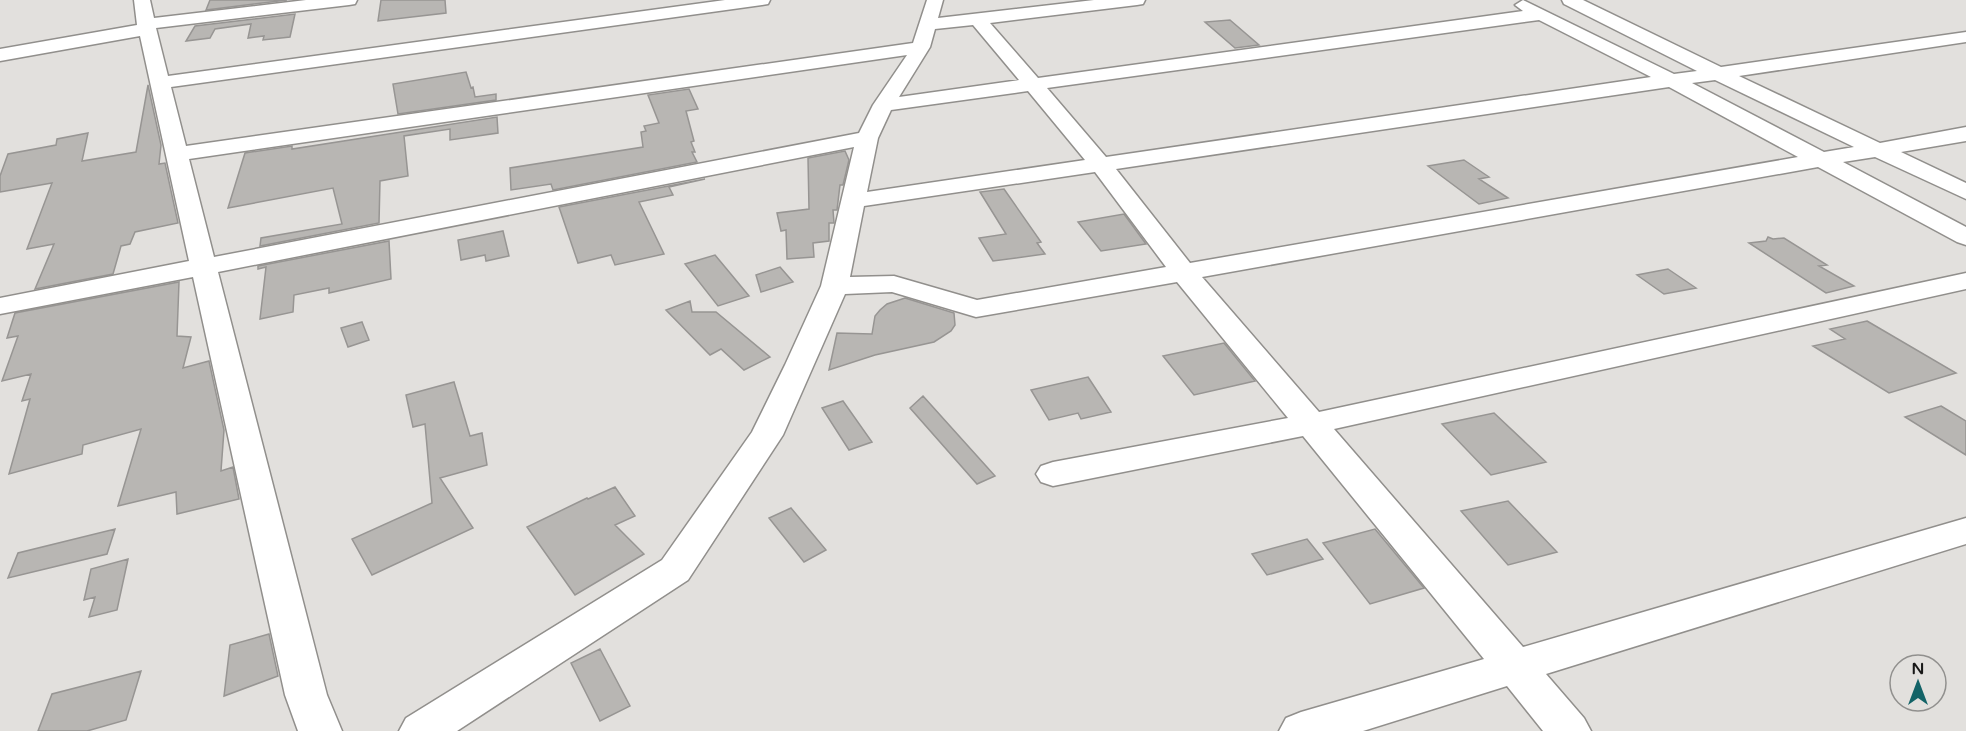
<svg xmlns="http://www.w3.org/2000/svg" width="1966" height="731" font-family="'Varela Round',sans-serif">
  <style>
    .building { fill: #b8b6b3; stroke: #979593; stroke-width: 1.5 }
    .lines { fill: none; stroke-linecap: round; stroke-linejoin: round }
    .minor-casing { stroke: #918f8c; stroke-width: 3 }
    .minor { fill: #fff; fill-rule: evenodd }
  </style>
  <rect width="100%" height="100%" fill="#e2e0dd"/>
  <!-- building -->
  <path class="building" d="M210 0H287L206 10Z
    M381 0H445L446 13 378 21Z
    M295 14 290 37 263 40 264 36 248 38 251 24 215 29 210 38 186 41 195 26Z
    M1230 20 1259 45 1235 48 1205 22Z
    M466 72 471 88 473 87 475 97 496 94V100L398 114 393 84Z
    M148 85 161 145 159 164 165 163 178 223 135 232 130 244 121 246 113 274 35 289 54 244 27 249 52 183 0 192V176L8 154 56 145 57 139 88 133 82 161 136 152Z
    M689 89 698 109 686 111 694 141 691 142 695 152H692L697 162 553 190 551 184 511 190 510 168 643 147 641 132 646 131 644 126 659 123 648 95Z
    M497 117 498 133 450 140V129L404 136 408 176 380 181 379 223 260 246 261 238 342 224 333 188 228 208 245 153 292 146V149Z
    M845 151 849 160 843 185H840L837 210H833L834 223H829V241L813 243 814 257 787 259 786 230 781 231 777 213 809 209 808 158Z
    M1464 160 1489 177 1479 179 1508 198 1479 204 1428 166Z
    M705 179 669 187 673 195 639 202 664 254 615 265 611 255 578 263 559 207Z
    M1004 189 1041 242 1037 243 1045 254 993 261 979 238 1006 234 980 192Z
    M1124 214 1146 244 1101 251 1078 222Z
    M503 231 509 256 486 261 485 255 461 260 458 240Z
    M1768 237 1773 239 1784 238 1827 265 1819 266 1854 286 1826 293 1749 243 1766 241Z
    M389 241 391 279 329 293V288L294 295 293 312 260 319 266 267 258 269V266Z
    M715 255 730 273 749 296 718 306 685 264Z
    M780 267 793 282 761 292 756 275Z
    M1668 269 1696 288 1664 294 1637 275Z
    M179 282 177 336 191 337 183 368 209 361 224 430 221 471 233 467 239 499 177 514 176 492 118 506 141 429 83 445 82 454 9 474 30 399 22 401 31 374 2 381 18 336 7 338 15 313Z
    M905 298 954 313 955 325 951 331 934 342 875 355 829 370 837 333 872 334 875 316 880 310 887 304Z
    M690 301 692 312H716L770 357 744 370 721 349 710 355 666 310Z
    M1867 321 1956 373 1889 393 1813 346 1845 339 1830 329Z
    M362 322 369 340 348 347 341 328Z
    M1224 343 1255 381 1194 395 1163 356Z
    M1088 377 1111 412 1081 419 1078 413 1049 420 1031 390Z
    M454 382 470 436 482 433 487 465 440 478 473 528 372 575 352 539 432 503 425 424 413 427 406 395Z
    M923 396 995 476 977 484 910 408Z
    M843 401 872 442 849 450 822 408Z
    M1941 406 1966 421V455L1905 417Z
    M1494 413 1546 462 1491 475 1442 424Z
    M615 487 635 516 615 525 644 554 575 595 527 527 587 498 588 499Z
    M1508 501 1557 552 1508 565 1461 511Z
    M791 508 826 550 804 562 769 518Z
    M115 529 107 554 8 578 18 553Z
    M1375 529 1424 588 1370 604 1323 543Z
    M1307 539 1323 559 1267 575 1252 554Z
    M128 559 117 610 89 617 95 597 84 600 91 569Z
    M269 634 278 676 224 696 230 645Z
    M600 649 630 706 600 721 571 663Z
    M141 671 126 720 87 731H38L52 694Z"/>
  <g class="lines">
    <defs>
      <path id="minor" d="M134 0H150L154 18 306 0H357L355 4 349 5 156 28 168 76 725 0H770L768 4 762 5 171 87 186 146 913 43 927 0H943L938 18 1094 0H1145L1143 4 1137 5 990 23 1038 78 1523 11 1515 5 1523 0 1674 74 1697 71 1564 4 1562 0H1583L1721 67 1966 32V42L1739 76 1880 143 1966 127V141L1901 152 1966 183V199L1875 157 1843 162 1966 227V245L1957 242 1818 167 1202 277 1319 412 1966 273V289L1334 429 1523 647 1966 518V544L1546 674 1584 718 1591 731H1543L1507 686 1363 731H1279L1286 718 1301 712 1484 659 1303 436 1053 486 1041 482 1036 474 1041 466 1053 462 1288 418 1177 282 976 317 892 292 845 294 783 435 688 580 457 731H399L406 718 662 560 752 432 785 365 821 286 854 147 218 272 327 695 342 731H298L285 695 193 277 0 314V298L189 261 140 36 0 61V49L137 25ZM1539 20 1651 77 1106 157 1047 88ZM973 25 1019 80 899 97 930 47 935 29ZM907 55 873 105 859 133 214 257 189 159ZM1715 80 1854 147 1824 152 1692 83ZM1669 87 1798 157 1190 263 1116 169ZM1028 91 1085 160 867 192 878 138 891 110ZM1095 172 1166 267 977 300 894 276 850 277 864 206Z"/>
    </defs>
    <!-- minor casing -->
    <use href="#minor" class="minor-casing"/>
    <!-- minor -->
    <use href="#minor" class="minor"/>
  </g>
  <!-- north arrow -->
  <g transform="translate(1918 683)"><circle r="28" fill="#e2e0dd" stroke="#91908e" stroke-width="1.5"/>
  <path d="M0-4.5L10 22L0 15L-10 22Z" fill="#136367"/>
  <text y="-9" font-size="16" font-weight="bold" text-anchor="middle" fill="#181817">N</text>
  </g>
</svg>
